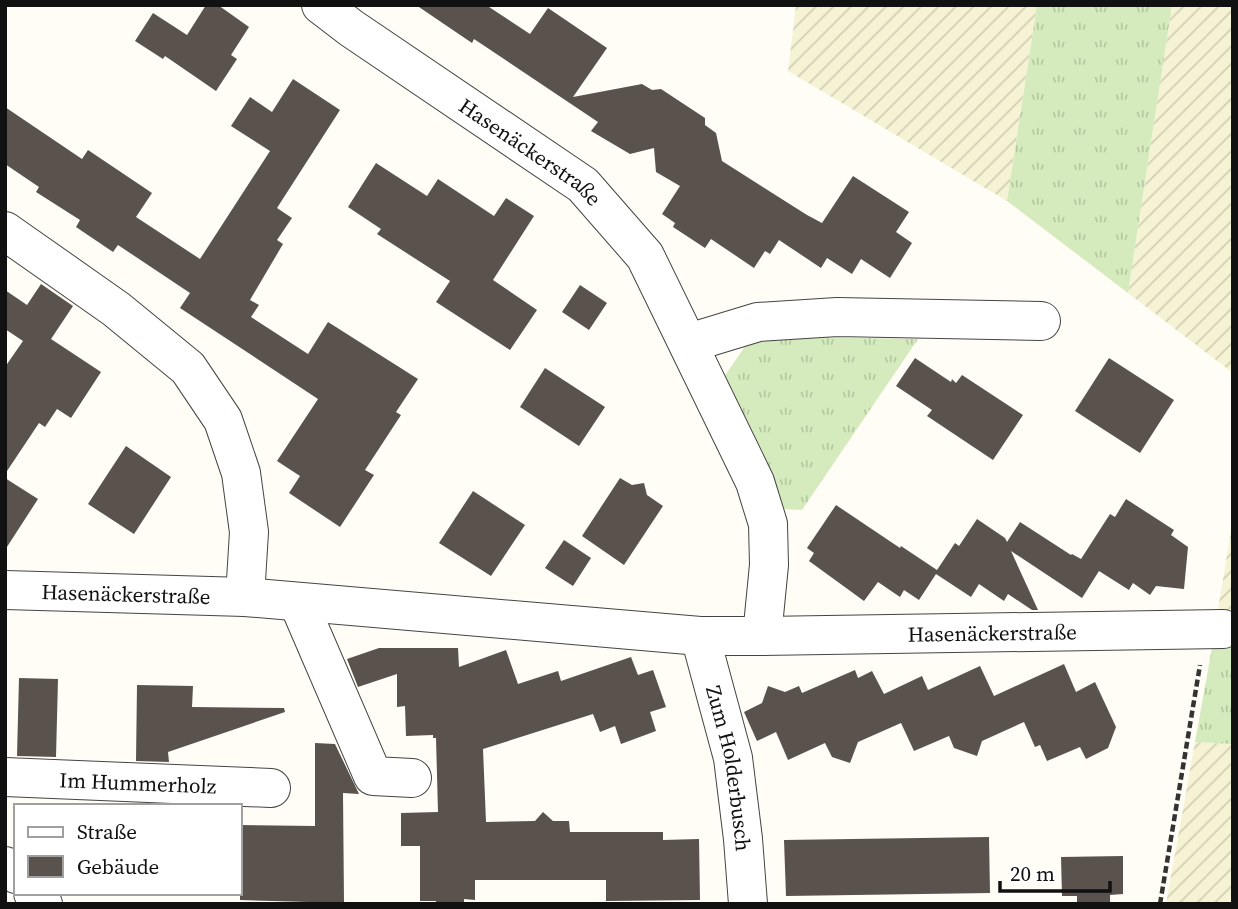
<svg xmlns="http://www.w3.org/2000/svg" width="1238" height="909" font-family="'Source Serif 4',serif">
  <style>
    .farmland { fill: url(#farmland-furrows) }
    .grass { fill: url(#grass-tufts) }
    .building { fill: #5a524d }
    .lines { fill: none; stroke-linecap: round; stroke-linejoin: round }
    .minor-casing { stroke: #444; stroke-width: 40 }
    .path { stroke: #333; stroke-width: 4.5; stroke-dasharray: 7 3.5; stroke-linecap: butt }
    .minor { stroke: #fff; stroke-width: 38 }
    .labels { text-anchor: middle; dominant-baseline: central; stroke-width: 7; stroke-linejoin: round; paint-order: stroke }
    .street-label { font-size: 21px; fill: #111; stroke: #fff }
  </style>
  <defs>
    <pattern id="farmland-furrows" width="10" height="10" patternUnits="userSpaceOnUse" patternTransform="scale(1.75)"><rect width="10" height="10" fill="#f6f3d4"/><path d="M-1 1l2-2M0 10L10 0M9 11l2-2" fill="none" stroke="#d2cfb5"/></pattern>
    <pattern id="grass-tufts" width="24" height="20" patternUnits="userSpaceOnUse" patternTransform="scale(1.75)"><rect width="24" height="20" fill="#d5ebbd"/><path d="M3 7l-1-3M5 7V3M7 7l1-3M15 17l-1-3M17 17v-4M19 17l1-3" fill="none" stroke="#b6c8a1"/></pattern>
  </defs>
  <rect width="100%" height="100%" fill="#fffdf5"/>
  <!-- farmland -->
  <path class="farmland" d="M796 5H1037L1007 201 788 71Z
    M1172 5H1233V373L1128 293Z
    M1233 519V611L1218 610Z
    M1195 742 1233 744V904H1166Z"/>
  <!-- grass -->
  <path class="grass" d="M1037 5H1172L1128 293 1007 201Z
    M752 336 918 339 802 510 781 509 722 380Z
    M1213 642H1233V744L1195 742Z"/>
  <!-- building -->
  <path class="building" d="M206 5H218L249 27 231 55 237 59 216 91 165 56 163 59 135 41 153 13 187 35Z
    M416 5H486L530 34 548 8 607 48 573 97 642 84 652 90 661 89 705 118V125L716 133 722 161 807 215 822 223 853 176 909 212 896 232 912 243 890 278 861 259 852 274 827 258 821 268 779 240 770 254 765 251 754 268 711 239 705 248 673 227 675 223 662 214 680 186 656 172 654 148 630 154 591 131 598 122 474 39 472 43Z
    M293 79 340 110 277 208 292 218 277 240 283 244 250 300 259 305 251 317 308 354 328 322 418 379 396 412 401 415 365 470 374 475 340 527 289 493 300 476 277 461 318 399 180 308 190 293 118 245 113 252 76 227 80 220 36 192 39 187 5 164V107L82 159 88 150 152 193 136 217 200 259 270 151 231 126 250 97 272 112Z
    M376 163 427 196 438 179 494 216 506 198 534 216 493 280 537 310 510 350 436 302 450 281 377 234 381 229 348 207Z
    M41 284 73 306 51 339 101 372 71 418 57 409 45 427 39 423 5 474V367L23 341 5 329V290L27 305Z
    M580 285 607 303 589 330 562 312Z
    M915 358 951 382 952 379 956 383 962 375 1023 415 993 460 927 416 932 410 896 386Z
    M1109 358 1174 400 1140 453 1075 411Z
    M545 368 605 407 579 446 520 407Z
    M126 446 171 477 134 534 88 504Z
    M5 478 38 499 5 550Z
    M620 478 632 485 644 483 647 495 663 506 624 565 582 536Z
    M473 491 525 525 491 576 439 543Z
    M1126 499 1174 530 1171 535 1188 547 1184 589 1156 586 1150 595 1133 583 1129 590 1099 571 1082 598 1011 551 1038 610H1032L1008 594 1004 601 979 584 971 597 936 574 919 600 904 590 900 597 878 582 864 601 809 561 814 553 807 548 836 505 900 548 901 546 937 570 955 543 959 546 977 519 1005 538 1007 542 1020 522 1071 555 1072 554 1081 559 1110 514 1115 517Z
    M564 540 591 558 573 586 545 568Z
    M379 648H458L459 667 506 650 518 684 558 671 561 681 631 657 638 675 653 670 666 707 650 712 656 731 621 744 615 726 600 732 593 714 483 749 486 822 535 821 543 812 553 821H569L570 832H663V840L699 839 700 900 606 901V880H475V900L464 899V904H436V901H420V846H401V813L438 812 436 738H433V735L406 736 405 706 397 707V674L358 687 347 659Z
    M1064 664 1076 692 1095 682 1116 727 1108 748 1086 759 1080 747 1047 761 1040 745 1035 747 1024 722 982 741 977 756 954 748 949 736 914 751 901 723 858 742 850 763 832 757 825 743 788 760 776 732 757 741 744 712 762 703 768 686 785 692 799 686 802 693 855 670 858 678 872 671 884 694 922 676 928 690 980 666 994 696Z
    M19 678 58 679 56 757 17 756Z
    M137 685 193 686 192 707 284 708 285 712 168 752 169 762 136 761Z
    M315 743 335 744 359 794 343 793 344 903 240 900V825L315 826Z
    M989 837 990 893 786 896 784 840Z
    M1123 856V894L1110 895V904H1077V896H1062L1061 857Z"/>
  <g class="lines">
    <defs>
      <g id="minor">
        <path id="s1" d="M321 5 351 28 583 185 645 256 755 482 768 524 769 565 762 636"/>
        <path d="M5 231 116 309 188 368 223 420 241 473 249 532 245 597"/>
        <path d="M689 343 758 322 837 317 1041 321"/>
        <path id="s2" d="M5 590 245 597 700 636H762L1223 629"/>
        <path d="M298 602 373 776 412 778"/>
        <path id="s3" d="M700 636 733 758 743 839 748 904"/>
        <path id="s4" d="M5 777 271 788"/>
        <path d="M5 866 16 874"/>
        <path d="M33 893 43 904"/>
      </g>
    </defs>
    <!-- minor casing -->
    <use href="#minor" class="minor-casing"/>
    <!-- path -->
    <path class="path" d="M1160 904 1200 665"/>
    <!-- minor -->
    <use href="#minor" class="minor"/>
  </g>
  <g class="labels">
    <!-- street labels -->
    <g class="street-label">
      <text stroke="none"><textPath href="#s1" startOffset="256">Hasenäckerstraße</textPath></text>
      <text stroke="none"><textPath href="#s2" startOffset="121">Hasenäckerstraße</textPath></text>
      <text stroke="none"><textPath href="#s2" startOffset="989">Hasenäckerstraße</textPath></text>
      <text stroke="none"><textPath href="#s3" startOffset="136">Zum Holderbusch</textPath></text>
      <text stroke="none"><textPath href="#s4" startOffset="133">Im Hummerholz</textPath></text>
    </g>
  </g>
  <!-- border -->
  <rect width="1238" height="909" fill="none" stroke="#111111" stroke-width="14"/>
  <!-- legend -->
  <rect x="14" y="804" width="228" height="91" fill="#ffffff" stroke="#a0a0a0" stroke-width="2"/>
  <rect x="28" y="827" width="35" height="10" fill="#ffffff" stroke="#a0a0a0" stroke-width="2"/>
  <text x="77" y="839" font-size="21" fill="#111111">Straße</text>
  <rect x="28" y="856" width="35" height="21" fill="#5a524d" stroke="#a0a0a0" stroke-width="2"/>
  <text x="77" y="874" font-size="21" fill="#111111">Gebäude</text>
  <!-- scale -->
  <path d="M1000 881v10h110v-10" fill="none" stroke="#111111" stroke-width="3.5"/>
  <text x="1010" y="881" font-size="21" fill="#111111" stroke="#ffffff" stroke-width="5" paint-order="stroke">20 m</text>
</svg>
